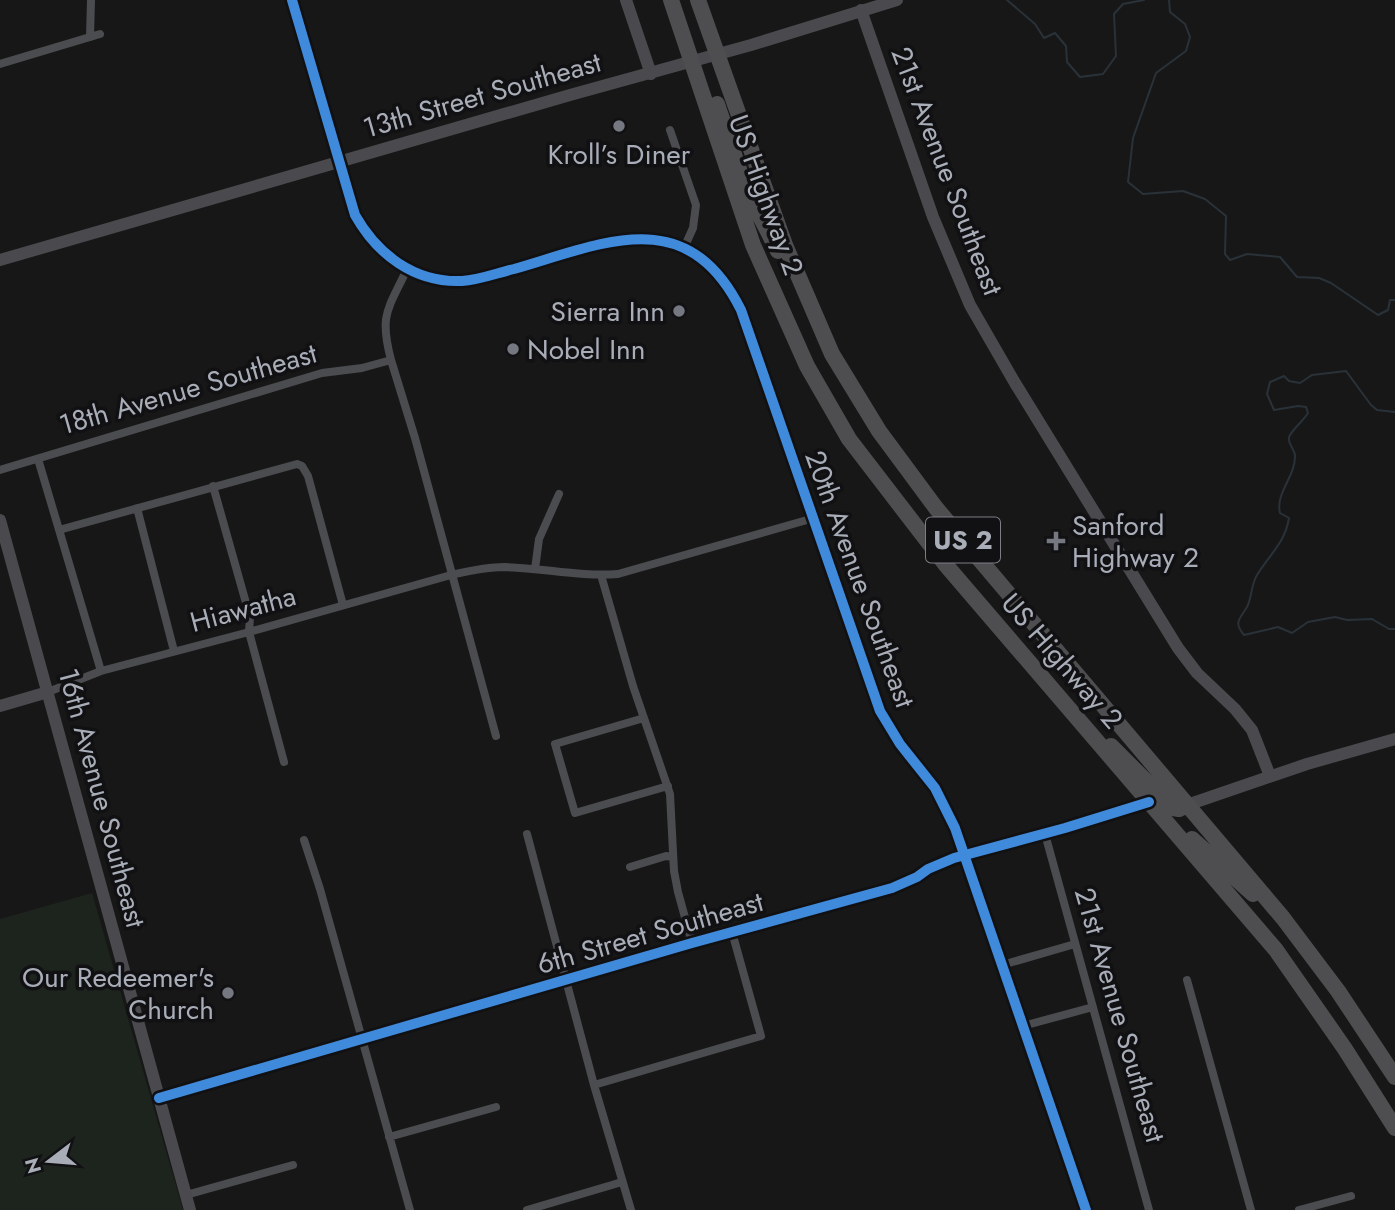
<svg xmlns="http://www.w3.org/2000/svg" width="1395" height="1210" font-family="Jost,sans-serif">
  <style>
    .green { fill: #1d241e }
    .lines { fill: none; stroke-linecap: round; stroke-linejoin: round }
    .stream { stroke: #2a3239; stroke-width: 2 }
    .street { stroke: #4b4c50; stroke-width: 8 }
    .secondary { stroke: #4a4a4e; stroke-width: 12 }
    .highway { stroke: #4e4e51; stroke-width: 16 }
    .cycleway-casing { stroke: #111113; stroke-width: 15 }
    .cycleway { stroke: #408adc; stroke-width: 10 }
    .poi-dot { fill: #757880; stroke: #111113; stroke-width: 2.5 }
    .labels { text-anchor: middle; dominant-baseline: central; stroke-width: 7; stroke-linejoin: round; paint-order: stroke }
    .shield { fill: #111113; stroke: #7b7e86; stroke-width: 2 }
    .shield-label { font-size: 26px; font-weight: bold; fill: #a8adb8 }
    .street-label { font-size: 28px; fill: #a8adb8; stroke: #111113 }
    .poi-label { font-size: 28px; fill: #a8adb8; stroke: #111113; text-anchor: end }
  </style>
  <rect width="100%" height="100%" fill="#171717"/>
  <!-- green -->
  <path class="green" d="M92 893 183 1210H0V919Z"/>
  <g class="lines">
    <!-- stream -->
    <path class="stream" d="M1007 0 1035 24 1044 38 1055 33 1066 46 1067 62 1080 77 1103 74 1116 56 1114 14 1123 4 1144 0
      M1169 0 1170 12 1185 24 1190 37 1186 51 1156 73 1133 138 1128 182 1143 194 1183 191 1205 199 1226 216 1225 254 1230 260 1247 254 1280 257 1297 277 1319 278 1331 283 1378 315 1388 310 1390 300H1395
      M1395 412 1377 410 1371 405 1346 371 1312 375 1300 383 1289 381 1284 376 1270 382 1267 394 1274 410 1298 406 1306 407 1308 413C1303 421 1295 427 1290 435 1286 442 1294 448 1295 455 1296 476 1275 493 1280 513L1289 518C1285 543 1269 555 1257 575 1251 585 1252 597 1247 607 1240 619 1233 622 1244 635L1278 627 1292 633 1308 622 1335 617 1347 620 1372 619 1389 629H1395"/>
    <!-- street -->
    <path class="street" d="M90 37 91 0
      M0 64 100 34
      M670 130 696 205 693 228 684 248
      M391 360C379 314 388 310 407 269
      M38 459 101 671
      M0 470 322 373 362 368 391 360 415 438 496 736
      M213 486 250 617 249 632 284 762
      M137 508 174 651
      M59 530 297 464 302 466 308 476 343 605
      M535 569 539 539 559 494
      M601 575 633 686 670 794 674 871 678 892 692 943
      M48 692 101 671 249 632 451 575C469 571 486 567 504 567 543 568 580 577 618 574L814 518
      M644 718 555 744 575 813 668 786
      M527 834 594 1085 631 1210
      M1045 834 1149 1210
      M304 840 320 889 410 1210
      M630 867 666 856 673 857
      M1002 965 1075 944
      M1187 980 1251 1210
      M1023 1026 1093 1007
      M594 1085 761 1036 732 932
      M389 1137 496 1107
      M186 1195 293 1165
      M527 1210 622 1182
      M1299 1210 1351 1196"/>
    <!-- secondary -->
    <path class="secondary" d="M292 0 355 215C377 254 414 283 462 281 479 280 497 273 514 269 604 243 687 202 741 310L880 711 900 744 935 788 955 828 1086 1210
      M626 0 651 74
      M861 10 933 217 970 305 1015 383 1178 648 1197 673 1235 709 1252 730 1270 776
      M0 260 570 95 751 45 897 0
      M0 520C64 750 126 980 190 1210
      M0 706 48 692
      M1187 805 1307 764 1395 739
      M159 1098 692 943 892 888 917 877 928 869 954 858 1065 828 1149 802"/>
    <!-- highway -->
    <path class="highway" d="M671 0 753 245 807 366 849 439 945 564 1276 950 1345 1049 1395 1128
      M698 0 785 245 832 354 879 431 936 508 1283 918 1338 991 1395 1077
      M717 104 745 187 778 251
      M1111 746 1173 808 1179 809 1187 805
      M1192 839 1253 894"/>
    <defs>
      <path id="cycleway" d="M292 0 355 215C377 254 414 283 462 281 479 280 497 273 514 269 604 243 687 202 741 310L880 711 900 744 935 788 955 828 1086 1210
        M159 1098 692 943 892 888 917 877 928 869 954 858 1065 828 1149 802"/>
    </defs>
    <!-- cycleway casing -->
    <use href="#cycleway" class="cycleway-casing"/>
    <!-- cycleway -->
    <use href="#cycleway" class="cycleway"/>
  </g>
  <!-- markers -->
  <g class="poi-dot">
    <circle cx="619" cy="126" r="7"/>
    <circle cx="679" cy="311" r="7"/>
    <circle cx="513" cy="349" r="7"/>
    <path d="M1052.5 530.5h7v7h7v7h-7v7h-7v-7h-7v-7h7z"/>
    <circle cx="228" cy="993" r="7"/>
  </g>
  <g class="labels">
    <!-- shield labels -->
    <rect class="shield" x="926" y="517.5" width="74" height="45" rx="5"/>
    <g class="shield-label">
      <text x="963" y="540">US 2</text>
    </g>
    <!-- street labels -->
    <g class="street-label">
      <text transform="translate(482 95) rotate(-16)">13th Street Southeast</text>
      <text transform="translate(947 171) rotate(69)">21st Avenue Southeast</text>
      <text transform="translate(766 195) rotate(70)">US Highway 2</text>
      <text transform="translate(188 389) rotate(-16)">18th Avenue Southeast</text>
      <text transform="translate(860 579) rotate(70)">20th Avenue Southeast</text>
      <text transform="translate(243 609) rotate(-15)">Hiawatha</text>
      <text transform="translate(1062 661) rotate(49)">US Highway 2</text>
      <text transform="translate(102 798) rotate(75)">16th Avenue Southeast</text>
      <text transform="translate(650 933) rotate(-16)">6th Street Southeast</text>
      <text transform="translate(1120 1015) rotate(74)">21st Avenue Southeast</text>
    </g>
    <!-- poi labels -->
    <g class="poi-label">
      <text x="619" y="154" text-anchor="middle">Kroll’s Diner</text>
      <text x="665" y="311">Sierra Inn</text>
      <text x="527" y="349" text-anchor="start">Nobel Inn</text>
      <text x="1072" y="525" text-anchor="start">Sanford<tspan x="1072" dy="32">Highway 2</tspan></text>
      <text x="214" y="977">Our Redeemer's<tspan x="214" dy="32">Church</tspan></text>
    </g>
  </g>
  <!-- north arrow -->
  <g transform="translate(49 1161) rotate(254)" stroke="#111113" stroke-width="5" paint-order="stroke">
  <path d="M0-5L12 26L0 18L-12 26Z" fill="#a8adb8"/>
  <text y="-10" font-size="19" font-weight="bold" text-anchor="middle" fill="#a8adb8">N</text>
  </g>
</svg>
